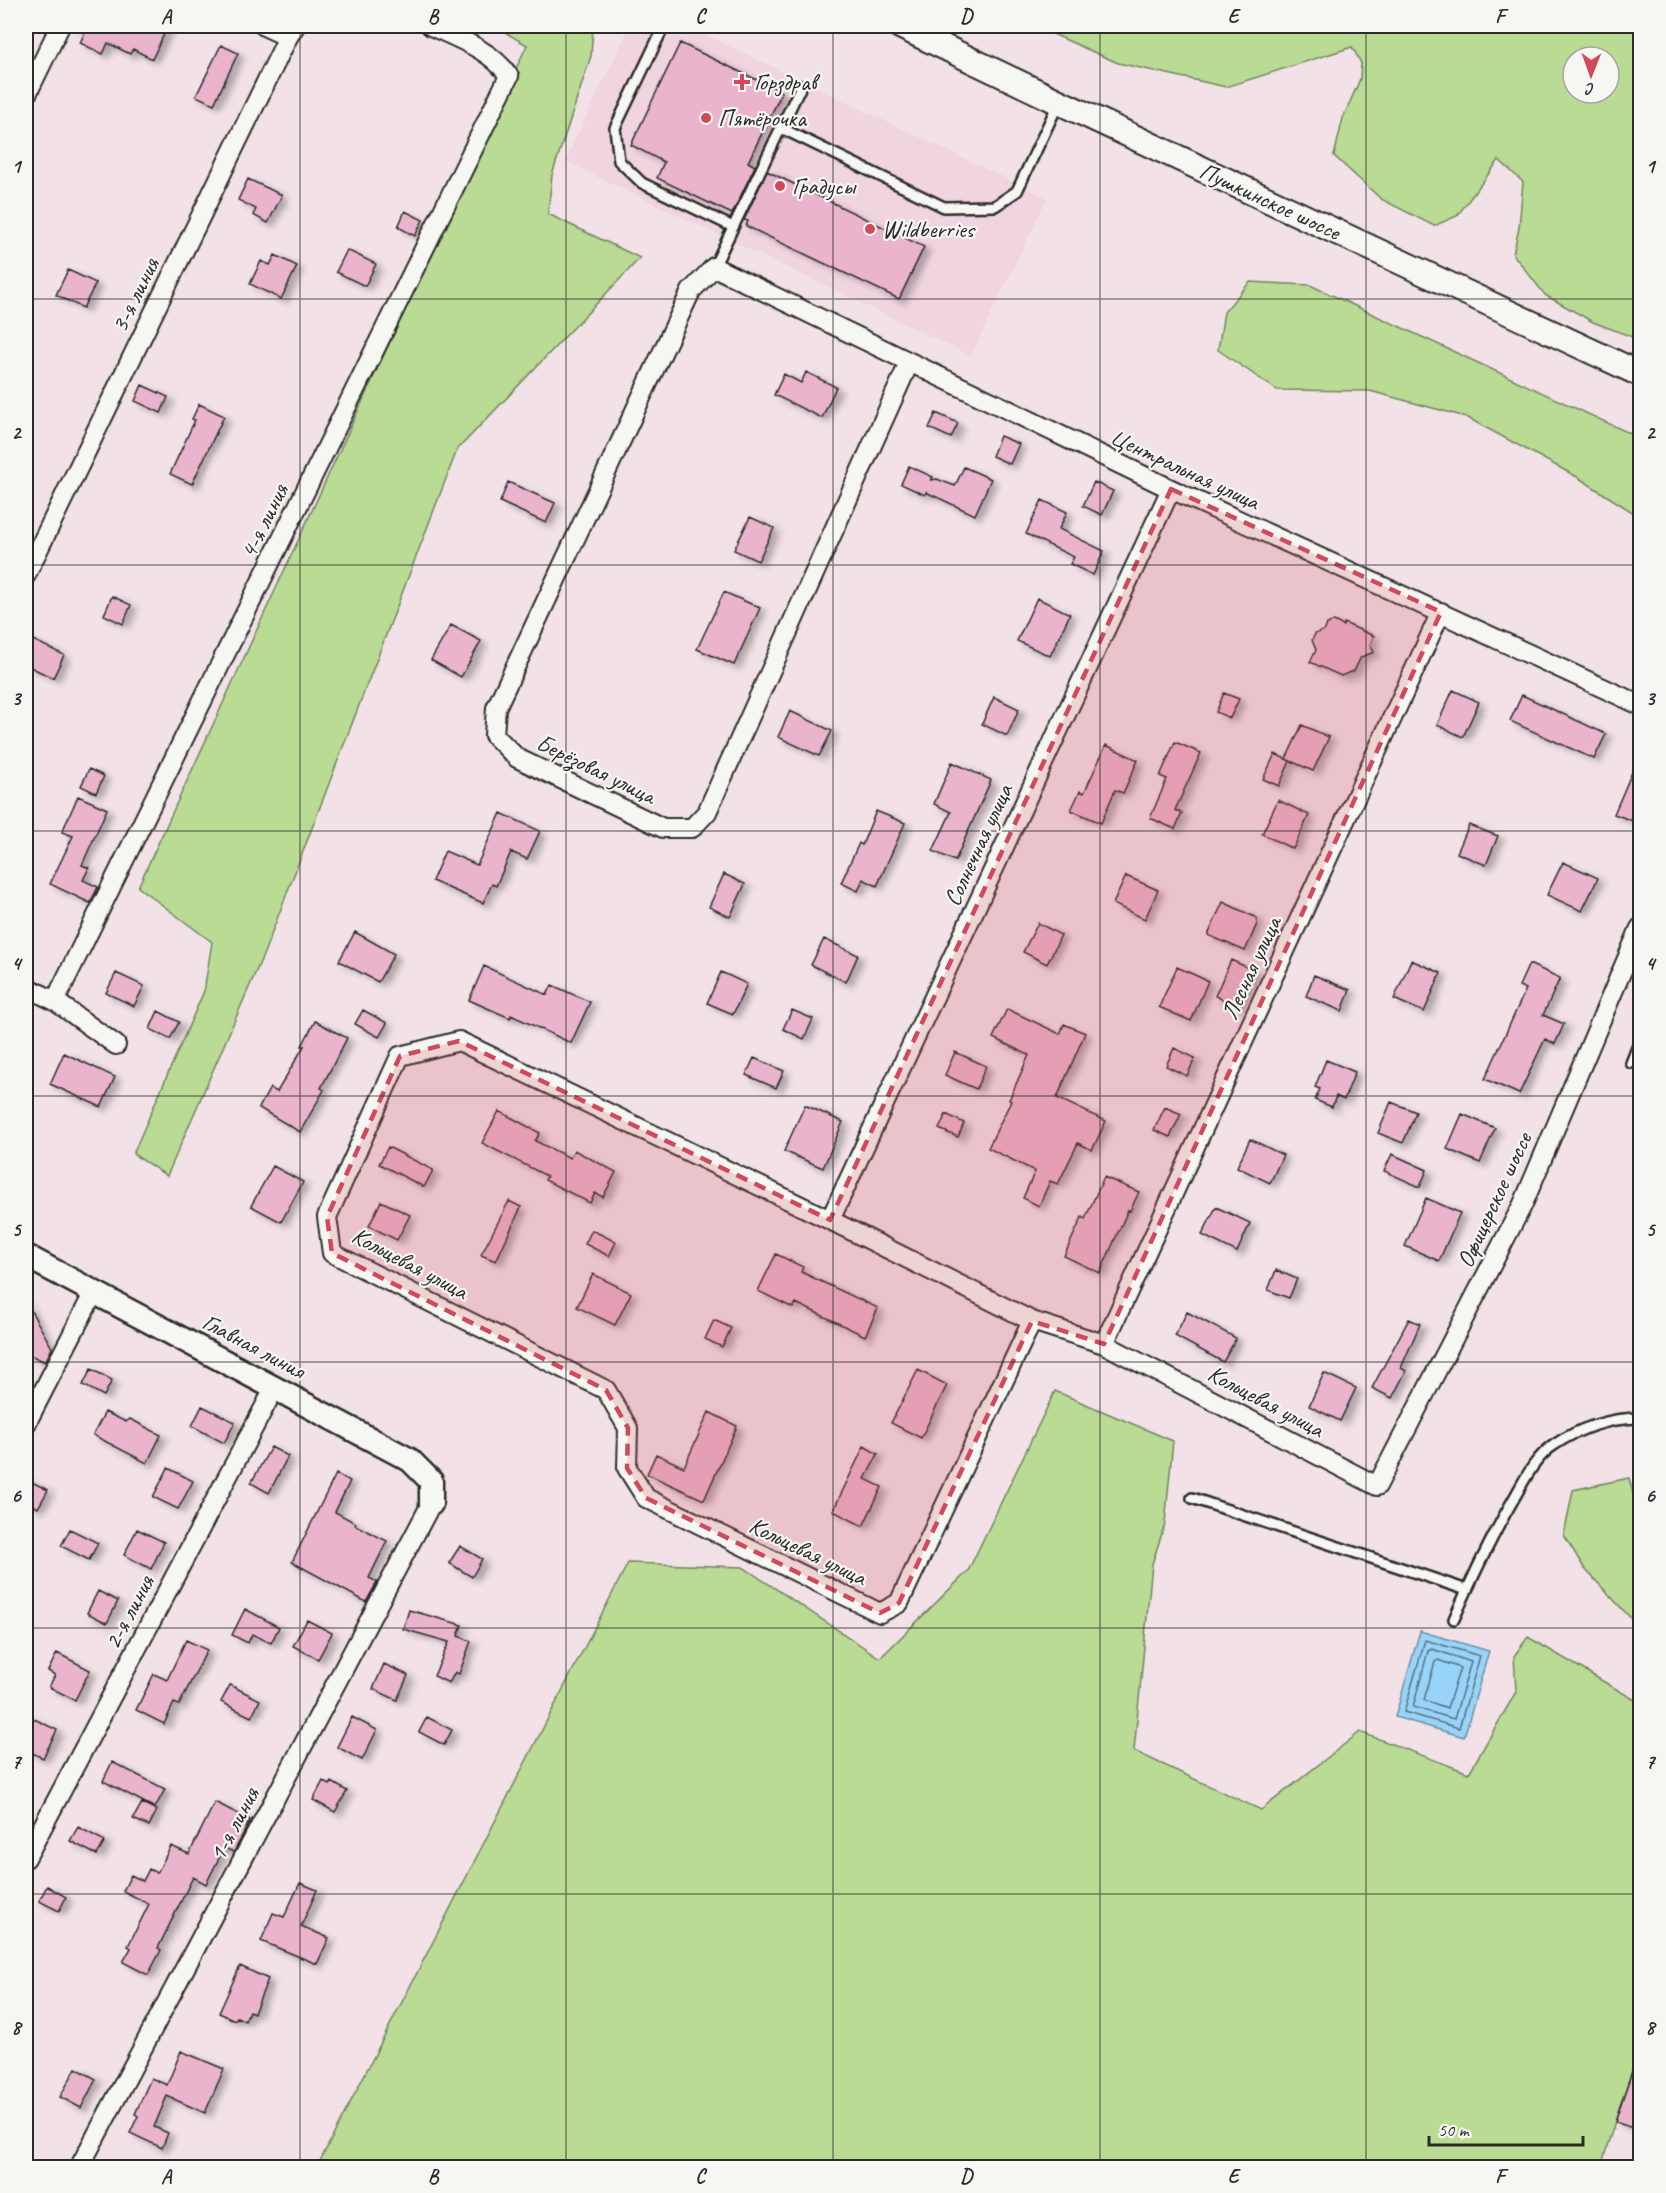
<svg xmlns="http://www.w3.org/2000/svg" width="1666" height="2193" font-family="Caveat,sans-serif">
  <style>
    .built { fill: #f0d4df }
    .green { fill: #b9db94; stroke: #728360; stroke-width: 1.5; fill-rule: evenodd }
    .water { fill: #98d4f9; stroke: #6c90a7; stroke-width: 1.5 }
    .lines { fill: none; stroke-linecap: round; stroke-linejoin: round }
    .shore { stroke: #576f7d; stroke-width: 1.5 }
    .building { fill: #eab4cc; stroke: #2b2b2b; stroke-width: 1.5; filter: url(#shadow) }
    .service-casing { stroke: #2b2b2b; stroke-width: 14 }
    .minor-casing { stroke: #2b2b2b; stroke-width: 22 }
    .tertiary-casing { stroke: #2b2b2b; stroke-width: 27 }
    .secondary-casing { stroke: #2b2b2b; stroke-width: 28 }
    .service { stroke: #f6f6f2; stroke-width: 9 }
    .minor { stroke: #f6f6f2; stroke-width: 18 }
    .tertiary { stroke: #f6f6f2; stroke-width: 22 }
    .secondary { stroke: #f6f6f2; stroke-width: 24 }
    .marked { fill: #d1495b; fill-opacity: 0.2; stroke: #d1495b; stroke-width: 4.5; stroke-dasharray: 12 8; stroke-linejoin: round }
    .grid { fill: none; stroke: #2b2b2b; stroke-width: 1.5; stroke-opacity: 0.55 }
    .poi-dot { fill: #d1495b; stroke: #f6f6f2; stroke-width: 2 }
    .labels { text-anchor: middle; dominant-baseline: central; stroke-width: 4.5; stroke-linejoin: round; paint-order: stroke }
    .poi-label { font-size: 24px; fill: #2b2b2b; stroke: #f6f6f2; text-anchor: start }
    .street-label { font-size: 24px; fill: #2b2b2b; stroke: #f6f6f2 }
    .neatline { fill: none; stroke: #2b2b2b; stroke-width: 2 }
    .grid-label { font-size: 20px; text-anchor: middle; font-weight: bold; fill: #2b2b2b }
  </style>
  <defs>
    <filter id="shadow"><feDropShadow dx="6" dy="4" stdDeviation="3" flood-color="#0004"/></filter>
  </defs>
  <rect width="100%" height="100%" fill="#f2e2e7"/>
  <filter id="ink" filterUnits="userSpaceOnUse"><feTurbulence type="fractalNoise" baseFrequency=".0167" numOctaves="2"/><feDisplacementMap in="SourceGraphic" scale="12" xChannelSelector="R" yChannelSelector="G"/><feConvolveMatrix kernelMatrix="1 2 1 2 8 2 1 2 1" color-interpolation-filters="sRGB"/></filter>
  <g filter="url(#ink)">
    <!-- built -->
    <path class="built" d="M630 26H687L1047 198 971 356 565 161Z"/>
    <!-- green -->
    <path class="green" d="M494 26H593L591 56 552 175 548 214 640 258 457 450 264 953 167 1176 133 1154 204 991 212 942 138 887 527 45Z
      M1041 26H1640V340L1593 322 1545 295 1513 254 1519 228 1523 182 1499 160 1457 216 1434 226 1381 199 1334 156 1343 118 1360 79 1361 63 1352 47 1226 87 1118 63 1053 34ZM1573 57H1609V93H1573Z
      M1250 282 1310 285 1640 438V517L1579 478 1466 417 1370 391 1277 390 1218 350 1224 312Z
      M1055 1391 1173 1441 1165 1524 1152 1564 1134 1751 1261 1810 1360 1732 1469 1773 1516 1692 1514 1656 1528 1637 1640 1703V2047L1615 2121 1601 2167H317L628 1563 743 1567 880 1658 968 1571Z
      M1629 1478 1640 1520V1628L1584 1568 1564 1535 1573 1490Z"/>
    <!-- water -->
    <path class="water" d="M1420 1631 1489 1651 1464 1737 1395 1717Z"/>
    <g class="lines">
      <!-- shore -->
      <path class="shore" d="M1425 1640 1480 1656 1459 1728 1404 1712Z
        M1432 1649 1471 1662 1454 1719 1413 1707 1428 1651Z
        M1438 1660 1460 1668 1447 1708 1424 1700 1435 1662Z"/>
    </g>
    <!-- building -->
    <path class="building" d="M71 26H168L152 59 133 49 130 54 108 43 103 54 80 43 85 32Z
      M680 43 782 92 748 162 755 166 732 214 657 178 664 162 631 145Z
      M221 45 238 53 214 104 196 96Z
      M767 171 924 247 899 299 746 226 748 221 744 220Z
      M248 179 282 195 268 223 253 215 256 209 238 200Z
      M405 211 423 220 415 236 398 227Z
      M347 250 376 264 365 286 336 272Z
      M275 255 297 266 281 299 250 284 261 261 270 265Z
      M68 270 96 283 83 308 56 295Z
      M806 372 836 387 822 418 774 395 784 374 801 383Z
      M142 385 168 397 161 413 135 401Z
      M199 404 224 416 192 484 170 474 195 420 192 419Z
      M936 413 958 423 951 438 929 428Z
      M1000 436 1019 444 1010 464 992 456Z
      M909 466 933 477 931 480 937 479 955 486 964 467 991 479 975 515 926 492 925 495 901 484Z
      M508 482 555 503 546 523 500 502Z
      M1094 482 1113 491 1102 515 1083 506Z
      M1042 500 1067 512 1059 529 1104 551 1093 575 1070 564 1074 557 1026 534Z
      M750 517 774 528 758 561 734 550Z
      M724 592 760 608 734 665 697 649Z
      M112 596 131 605 123 624 104 615Z
      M1037 598 1070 614 1050 656 1017 641Z
      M1334 621 1343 626 1344 623 1374 636 1370 645 1374 652 1361 657 1354 671 1341 676 1310 662 1316 650 1312 640 1315 634 1325 630 1327 624Z
      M451 625 481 641 461 677 431 660Z
      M31 639 64 655 53 678 26 665V650Z
      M1453 690 1479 702 1463 737 1437 725Z
      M1224 693 1239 699 1230 718 1216 712Z
      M1522 695 1606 734 1594 759 1510 721Z
      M994 697 1019 709 1007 736 982 724Z
      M790 711 832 731 819 756 778 737Z
      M1302 725 1329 737 1313 771 1286 759Z
      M1175 742 1201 753 1175 810 1182 813 1175 829 1150 818 1167 779 1160 776Z
      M1106 745 1138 760 1123 793 1115 790 1101 823 1071 810 1080 791 1084 793Z
      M1641 751V824L1614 814Z
      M1275 754 1290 761 1279 786 1263 779Z
      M952 762 991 780 955 861 933 851 951 812 934 804Z
      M89 769 104 776 96 793 81 786Z
      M78 796 107 809 82 865 89 868 83 880 98 887 90 903 50 884 73 836 62 832Z
      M1278 800 1309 815 1293 849 1262 834Z
      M876 811 905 823 877 886 863 879 858 891 841 883 859 843 862 845Z
      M501 813 540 831 527 859 511 852 496 886 492 884 483 903 432 881 445 851 477 865Z
      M1469 825 1498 836 1486 865 1457 853Z
      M1563 862 1598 878 1582 911 1547 895Z
      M724 874 745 884 730 917 709 907Z
      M1126 876 1158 890 1145 919 1113 904Z
      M1223 902 1257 918V924L1245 951 1208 935Z
      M1038 923 1061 935 1047 964 1023 952Z
      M355 932 394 954 378 982 339 961Z
      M824 939 858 955 846 982 811 965Z
      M1231 960 1255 971 1238 1007 1215 996Z
      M1411 960 1441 973 1424 1012 1394 999Z
      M1529 964 1560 978 1543 1015 1564 1024 1555 1044 1545 1039 1519 1094 1485 1079 1526 989 1519 986Z
      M484 966 547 995 552 985 590 1002 571 1043 511 1015 510 1018 469 1000Z
      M1177 967 1208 981 1191 1021 1159 1007Z
      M721 972 747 984 733 1014 707 1003Z
      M116 973 144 986 134 1006 106 993Z
      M1314 975 1350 990 1342 1011 1306 996Z
      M1007 1009 1060 1034 1064 1024 1085 1033 1057 1098 1106 1121 1092 1150 1078 1143 1058 1184 1050 1181 1039 1206 1023 1198 1035 1171 988 1148 1011 1101 1009 1100 1029 1055 993 1038Z
      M363 1010 387 1023 379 1037 355 1024Z
      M792 1010 813 1019 804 1039 783 1029Z
      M158 1011 179 1022 170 1039 150 1029Z
      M315 1021 347 1038 321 1088 324 1090 300 1132 259 1108 270 1088 277 1092 304 1046H302Z
      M1174 1048 1195 1058 1187 1076 1166 1066Z
      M955 1052 986 1066 976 1089 945 1075Z
      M64 1053 115 1077 101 1107 50 1084Z
      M754 1058 784 1071 776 1088 746 1075Z
      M1326 1060 1355 1072 1344 1100 1336 1096 1332 1107 1315 1100 1320 1089 1315 1087Z
      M1391 1102 1416 1112 1403 1143 1378 1133Z
      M805 1105 843 1122 823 1168 784 1151Z
      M1165 1107 1181 1114 1170 1137 1154 1130Z
      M499 1111 540 1133 535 1141 570 1158 574 1150 616 1172 603 1197 595 1193 590 1203 545 1180 547 1176 482 1143Z
      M946 1114 964 1123 958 1137 939 1129Z
      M1462 1114 1495 1128 1480 1163 1447 1149Z
      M1250 1139 1283 1155 1270 1183 1237 1167Z
      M388 1147 433 1170 424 1187 379 1164Z
      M1392 1154 1427 1170 1420 1187 1384 1171Z
      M273 1166 303 1182 281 1222 251 1206Z
      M1104 1177 1139 1192 1130 1211 1128 1210 1100 1273 1064 1256 1082 1217 1085 1219Z
      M1426 1198 1460 1213 1439 1261 1405 1246Z
      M381 1201 410 1215 397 1240 369 1226Z
      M509 1201 521 1207 496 1261 481 1255Z
      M1216 1207 1250 1223 1237 1252 1202 1235Z
      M592 1230 616 1242 609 1256 585 1244Z
      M776 1254 803 1267 801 1272 878 1308 865 1336 796 1303 793 1308 758 1291Z
      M1276 1270 1297 1279 1289 1298 1268 1290Z
      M593 1274 631 1293 615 1325 577 1307Z
      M26 1302 52 1348 45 1362 26 1353Z
      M1187 1312 1236 1338 1223 1362 1175 1336Z
      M1409 1319 1420 1324 1401 1368 1406 1371 1392 1398 1372 1388Z
      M714 1320 731 1328 722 1347 705 1339Z
      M91 1369 112 1380 104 1396 83 1385Z
      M918 1370 947 1385 921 1438 891 1423Z
      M1324 1373 1356 1388 1340 1421 1309 1406Z
      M202 1406 235 1422 224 1443 192 1426Z
      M105 1412 126 1422 130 1419 161 1435 147 1463 93 1435Z
      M709 1412 737 1426 704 1500 647 1474 656 1454 684 1467Z
      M864 1446 878 1454 865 1479 882 1487 863 1526 833 1511Z
      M271 1447 288 1456 269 1493 251 1483Z
      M168 1468 193 1481 178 1509 153 1497Z
      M336 1474 350 1481 335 1512 356 1523 355 1525 387 1541 369 1578 377 1582 366 1602 292 1562Z
      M26 1479 48 1490 38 1508 26 1502Z
      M70 1529 98 1543 89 1560 61 1546Z
      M137 1529 164 1542 151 1569 124 1555Z
      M460 1546 482 1559 472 1577 449 1563Z
      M98 1591 118 1601 107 1623 87 1613Z
      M245 1609 279 1627 271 1643 252 1634 248 1643 232 1635Z
      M409 1610 462 1625 458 1636 471 1641 459 1674 455 1672 449 1683 434 1676 449 1642 403 1629Z
      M307 1620 332 1633 318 1659 293 1646Z
      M186 1640 207 1650 179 1705 174 1703 164 1724 136 1710 154 1674 167 1680Z
      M57 1653 90 1670 75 1700 49 1687 55 1675 48 1671Z
      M384 1664 408 1675 397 1700 373 1689Z
      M230 1685 260 1700 251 1717 221 1702Z
      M26 1715 57 1730 43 1758 26 1750Z
      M352 1717 377 1730 362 1760 337 1747Z
      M427 1717 452 1730 444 1745 419 1732Z
      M112 1762 165 1789 155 1808 103 1781Z
      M323 1781 330 1785 332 1782 347 1791 335 1812 313 1800Z
      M215 1802 250 1820 234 1852 224 1848 206 1884 193 1877 158 1948 161 1950 148 1975 123 1962 131 1948 128 1946 149 1904 123 1891 131 1875 143 1881 149 1869 157 1873 171 1846 189 1854Z
      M142 1803 157 1810 149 1826 133 1819Z
      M78 1827 105 1841 97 1855 70 1841Z
      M300 1883 317 1890 301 1926 329 1938 317 1964 261 1941 273 1913 284 1917Z
      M47 1886 66 1897 59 1911 39 1901Z
      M240 1966 268 1979 254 2013 249 2011 245 2021 237 2017 235 2020 219 2013Z
      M181 2051 224 2069 205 2113 167 2096 154 2127 168 2133 162 2148 130 2133 138 2116 135 2114 151 2078 167 2085Z
      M1638 2054H1641V2130L1615 2121Z
      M76 2068 96 2079 81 2108 60 2097Z"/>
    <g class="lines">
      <defs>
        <path id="service" d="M664 26 615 128 619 161 642 183 733 227
          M781 128 944 207 995 206 1017 191 1058 104
          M714 267 801 86
          M1631 1063 1640 1040
          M1192 1498 1467 1590
          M1454 1619C1472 1578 1491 1538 1513 1500 1524 1481 1535 1457 1554 1445 1579 1428 1610 1418 1640 1418"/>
        <path id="minor" d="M264 26 288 37
          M26 96 60 26
          M909 363 707 812 692 828H663L517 758 494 735 496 708 691 291 714 267 1171 489 1640 705
          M26 575 288 37 295 26
          M26 987 55 1001 116 1045
          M55 1001 509 76C491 50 459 39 431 26
          M830 1220 1171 489
          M1032 1321 899 1603 880 1613 646 1498 627 1468 628 1428 606 1390 332 1253 327 1217 400 1056 459 1041 830 1220 1032 1321 1104 1344 1377 1486 1523 1204 1640 928
          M1104 1344 1441 612
          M26 1424 94 1292
          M26 1858 275 1387
          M79 2168 431 1504"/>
        <path id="tertiary" d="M26 1256 410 1460 431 1481V1504"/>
        <path id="secondary" d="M900 26 1059 102 1640 374"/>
      </defs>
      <!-- service casing -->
      <use href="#service" class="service-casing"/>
      <!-- minor casing -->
      <use href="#minor" class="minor-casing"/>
      <!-- tertiary casing -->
      <use href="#tertiary" class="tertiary-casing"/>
      <!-- secondary casing -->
      <use href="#secondary" class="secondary-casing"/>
      <!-- service -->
      <use href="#service" class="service"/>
      <!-- minor -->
      <use href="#minor" class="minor"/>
      <!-- tertiary -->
      <use href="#tertiary" class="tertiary"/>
      <!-- secondary -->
      <use href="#secondary" class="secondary"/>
    </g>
  </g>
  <!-- marked area -->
  <path class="marked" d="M1171 489 1441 612 1104 1344 1032 1321 899 1603 880 1613 646 1498 627 1468 628 1428 606 1390 332 1253 327 1217 400 1056 459 1041 830 1220Z"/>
  <!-- grid -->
  <path class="grid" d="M300 26V2168M566 26V2168M833 26V2168M1100 26V2168M1366 26V2168M26 299H1640M26 565H1640M26 831H1640M26 1096H1640M26 1362H1640M26 1628H1640M26 1894H1640"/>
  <!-- markers -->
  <g class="poi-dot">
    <path d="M739 73h6v6h6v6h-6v6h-6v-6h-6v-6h6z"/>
    <circle cx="706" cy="118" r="6"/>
    <circle cx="780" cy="186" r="6"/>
    <circle cx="870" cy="229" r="6"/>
  </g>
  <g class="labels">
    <!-- poi labels -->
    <g class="poi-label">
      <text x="754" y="82">Горздрав</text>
      <text x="718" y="118">Пятёрочка</text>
      <text x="792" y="186">Градусы</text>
      <text x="882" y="229">Wildberries</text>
    </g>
    <!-- street labels -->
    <g class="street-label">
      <text transform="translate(1270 201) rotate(25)">Пушкинское шоссе</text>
      <text transform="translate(135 295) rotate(-64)">3-я линия</text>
      <text transform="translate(1185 469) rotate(25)">Центральная улица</text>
      <text transform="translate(264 521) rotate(-64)">4-я линия</text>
      <text transform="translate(596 769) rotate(26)">Берёзовая улица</text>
      <text transform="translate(978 845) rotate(-65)">Солнечная улица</text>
      <text transform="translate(1251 968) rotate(-65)">Лесная улица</text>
      <text transform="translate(1494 1200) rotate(-65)">Офицерское шоссе</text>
      <text transform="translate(410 1263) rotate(28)">Кольцевая улица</text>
      <text transform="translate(254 1346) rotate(28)">Главная линия</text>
      <text transform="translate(1266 1401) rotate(28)">Кольцевая улица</text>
      <text transform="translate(808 1551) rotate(26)">Кольцевая улица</text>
      <text transform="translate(129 1612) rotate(-62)">2-я линия</text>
      <text transform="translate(234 1824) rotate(-62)">1-я линия</text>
    </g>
  </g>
  <!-- margin -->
  <rect width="1666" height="2193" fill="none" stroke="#f6f6f2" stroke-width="66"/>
  <!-- north arrow -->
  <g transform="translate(1591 75) rotate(181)"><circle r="28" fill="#f6f6f2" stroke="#a5a5a2" stroke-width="1.5"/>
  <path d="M0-4.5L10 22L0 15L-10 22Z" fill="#d1495b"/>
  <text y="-9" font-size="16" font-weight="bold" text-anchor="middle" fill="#2b2b2b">С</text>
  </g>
  <!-- scale -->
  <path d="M1429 2136v9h154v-9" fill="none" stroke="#2b2b2b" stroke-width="3"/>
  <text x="1438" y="2136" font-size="18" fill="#2b2b2b" stroke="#f6f6f2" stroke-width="4.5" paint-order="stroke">50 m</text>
  <rect x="33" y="33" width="1600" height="2127" class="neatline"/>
  <g class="grid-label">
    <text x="166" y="23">A</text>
    <text x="433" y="23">B</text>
    <text x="700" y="23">C</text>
    <text x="966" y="23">D</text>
    <text x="1233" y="23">E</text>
    <text x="1500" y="23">F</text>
    <text x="16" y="173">1</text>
    <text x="1650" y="173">1</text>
    <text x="16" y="439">2</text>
    <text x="1650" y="439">2</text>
    <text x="16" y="705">3</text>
    <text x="1650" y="705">3</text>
    <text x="16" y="970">4</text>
    <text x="1650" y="970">4</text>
    <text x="16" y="1236">5</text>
    <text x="1650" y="1236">5</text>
    <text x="16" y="1502">6</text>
    <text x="1650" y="1502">6</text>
    <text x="16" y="1768">7</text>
    <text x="1650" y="1768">7</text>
    <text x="16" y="2034">8</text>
    <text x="1650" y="2034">8</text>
    <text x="166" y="2183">A</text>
    <text x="433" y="2183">B</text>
    <text x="700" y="2183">C</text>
    <text x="966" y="2183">D</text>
    <text x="1233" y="2183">E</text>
    <text x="1500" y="2183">F</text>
  </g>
</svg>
